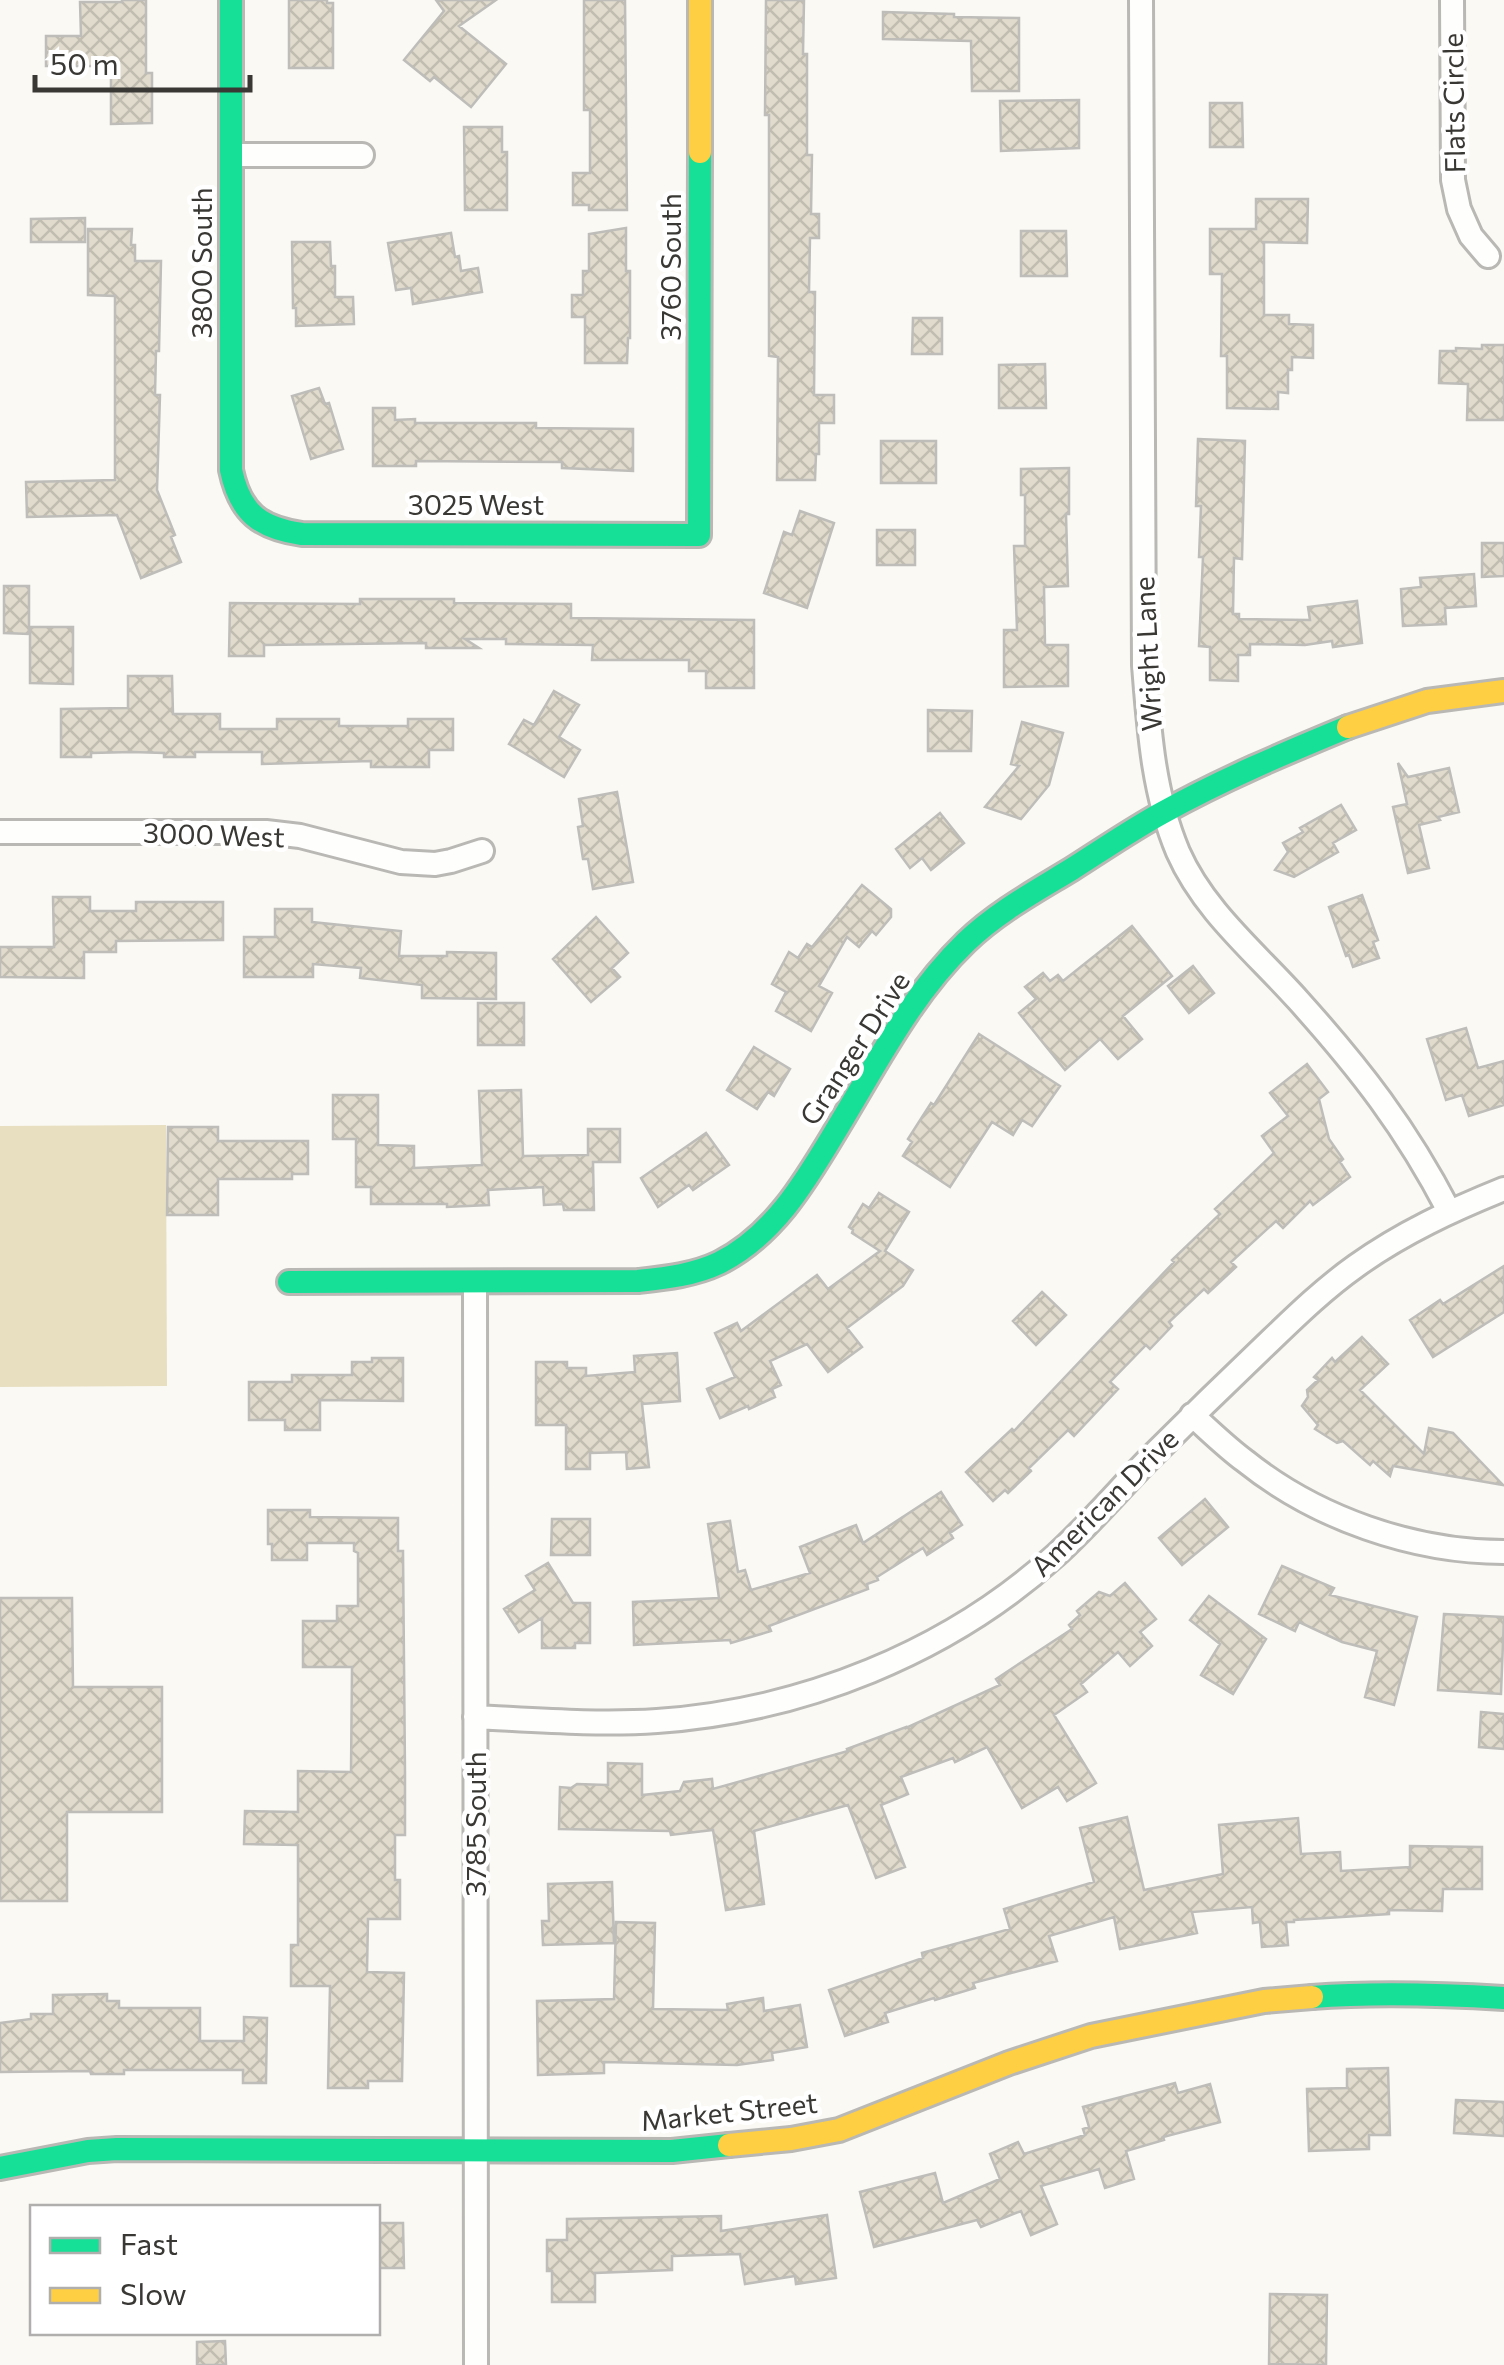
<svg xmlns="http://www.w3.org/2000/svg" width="1504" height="2365" font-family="Commissioner,sans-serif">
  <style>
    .pitch { fill: #e8dfc1 }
    .building { fill: url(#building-cross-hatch); stroke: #bebdba; stroke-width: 2.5 }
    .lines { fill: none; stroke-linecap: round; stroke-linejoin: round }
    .street-casing { stroke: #b9b8b5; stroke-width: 28 }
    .fast-casing { stroke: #b9b8b5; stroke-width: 28 }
    .slow-casing { stroke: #b9b8b5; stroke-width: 28 }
    .street { stroke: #fefefd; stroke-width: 22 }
    .fast { stroke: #16e098; stroke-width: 22 }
    .slow { stroke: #ffcf43; stroke-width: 22 }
    .labels { text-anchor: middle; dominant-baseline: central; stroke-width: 9; stroke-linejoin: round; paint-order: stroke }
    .street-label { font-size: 28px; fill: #393835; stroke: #fff }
  </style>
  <defs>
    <pattern id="building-cross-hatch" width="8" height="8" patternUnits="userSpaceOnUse" patternTransform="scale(2.5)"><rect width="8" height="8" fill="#e0dbcc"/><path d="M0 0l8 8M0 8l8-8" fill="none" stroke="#c1bdb0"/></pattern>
  </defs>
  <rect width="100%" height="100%" fill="#faf9f4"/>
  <path class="pitch" d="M166,1125L167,1386L0,1387V1126Z"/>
  <path class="building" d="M122,0H146V73H152V123L111,124V66H46V36H81L80,2H122Z
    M289,0H327V3H333V68H289Z
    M436,0H496L459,26L506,64L471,107L434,77L430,81L404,60L444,11Z
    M584,0H625L627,210H589V205H573V173H590V110H584Z
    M766,0H804L803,54H807V155H812L811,214H819V238H810L809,292H815L814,395H834V423H819V454H816L815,480H777L778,357L769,356V115H765Z
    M883,12L954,14V17L1019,18V91H972L971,41L883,39Z
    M1079,100V148L1001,151L1000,101Z
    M1210,103H1242L1243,147H1210Z
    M464,127H502V152H507V210H465Z
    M1256,199H1308L1307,243L1264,242V315H1289V324L1313,325V358L1292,357V370H1288V393L1278,392V409L1227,408V356H1221L1222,274H1210V229H1256Z
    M85,218V242H31V219Z
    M626,228V271H630V338H628L627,363H585V317H572V295H583V271H589V234Z
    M88,229H132L131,245H135V261H161L159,351H156L155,395H160L157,490L175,535L171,537L181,562L141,578L117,515L27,517L26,482L115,480V296L88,295Z
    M1021,231H1066L1067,276H1021Z
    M451,233L455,257L459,256L461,271L478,268L482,292L413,304L411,288L396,290L388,243Z
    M292,242H330L331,266H335V297H353L354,324L296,326V308H293Z
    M913,318H942V354H912Z
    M1482,345H1504V420H1467L1468,384L1439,383L1440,351H1456V348L1482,349Z
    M1045,364L1046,408H999V365Z
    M319,388L325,404L329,403L343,449L311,459L292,396Z
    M373,408H395V420L415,419V423H536V428L633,429V471L562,468V462L416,461V466H373Z
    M1198,439L1245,441L1242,559L1234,558L1233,614H1239V619L1310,620L1308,607L1357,601L1362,643L1333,647L1332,641L1305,645L1250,644V655H1238V681L1210,680V647L1199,646L1203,557H1199L1201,506H1196Z
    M881,441H936V483H881Z
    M1069,468V514H1066L1068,586L1044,587L1045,645H1068V686L1004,687V630H1017L1014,546H1025V495H1021V469Z
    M800,511L834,523L807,608L764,593L784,532L792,535Z
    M877,530H915V565H877Z
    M1482,543H1504V576L1482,577Z
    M1474,574L1476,606L1445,608L1446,624L1403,626L1401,589L1421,587L1420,578Z
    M4,586H29V634L4,633Z
    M360,599H454V603L571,604V618L754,620V688H706V671H689V660H592L593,645L506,644V639H465L479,648H426V643L264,645V656H229L230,603L360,604Z
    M30,627H73V684L30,683Z
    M128,676H172L173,714H220V729H277V719H339V726H408V719H453V750H429V767H371V761L262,764V752H195V757H164V753L132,752L91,753V757H61V709L128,708Z
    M554,691L579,705L559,737L580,750L564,777L509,744L524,720L534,725Z
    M928,710L972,711L971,751H928Z
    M1022,722L1063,733L1049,785L1021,819L985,807L1019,766L1011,764Z
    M1398,763L1408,777L1449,768L1459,812L1438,817L1440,820L1419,825L1429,868L1408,873L1393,807L1407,804Z
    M617,792L633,882L593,889L588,859H583L578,827L583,826L579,799Z
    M1341,805L1356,830L1333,843L1338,852L1294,877L1275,870L1288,852L1283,843L1303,832L1300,828Z
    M940,813L964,843L931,870L922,858L910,868L896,849Z
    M862,885L891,909V917L876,935L872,931L859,947L847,937L819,986L832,993L811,1031L776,1011L786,992L772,984L789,952L798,958L807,944L812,947Z
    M1362,895L1378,940L1373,942L1379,958L1353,967L1349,955L1346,956L1329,907Z
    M53,897H90V911H136V902H223V940L116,941V952H84V978L0,977V947H54Z
    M275,909H312V922L401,931L399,956H447V952L496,953V999L422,998V985L360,978L361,968L313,964V977H244V937H275Z
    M596,917L628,953L612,968L620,977L591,1002L553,959Z
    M1132,926L1172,976L1123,1016L1142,1039L1118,1059L1100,1039L1065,1070L1019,1013L1036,999L1025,987L1043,973L1050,981L1058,975L1063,981Z
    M1193,966L1214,993L1189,1013L1168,986Z
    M478,1003H524V1045H478Z
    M1466,1028L1478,1068L1504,1061V1105L1469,1116L1462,1095L1446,1100L1427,1039Z
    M979,1034L1060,1086L1032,1126L1022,1120L1013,1135L992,1122L950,1187L903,1156L912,1142L908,1139L931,1103L934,1105Z
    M754,1047L790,1069L774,1096L768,1092L757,1109L727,1090Z
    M1307,1064L1328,1092L1319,1099L1329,1139L1343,1159L1340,1162L1350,1177L1313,1205L1310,1201L1283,1228L1276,1221L1231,1262L1236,1267L1208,1293L1204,1289L1169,1322L1172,1326L1150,1349L1146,1345L1110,1382L1118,1389L1074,1436L1068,1430L1029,1468L1031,1471L1008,1493L1005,1490L993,1501L966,1472L1012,1429L1014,1431L1174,1262L1172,1260L1220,1214L1215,1209L1274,1153L1262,1136L1288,1116L1270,1093Z
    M521,1090L523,1156L588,1155V1129H620V1162H593L594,1210H564L563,1204L544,1205L543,1187L488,1190L489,1205L447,1207V1204H371V1187H356V1139H333V1095H378V1145L414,1146V1168L482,1165L479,1091Z
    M168,1127H218V1141H308V1174H292V1179H218V1215H167Z
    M706,1133L729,1165L693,1190L689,1185L658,1207L641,1178Z
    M879,1193L909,1212L885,1251L913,1270L903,1286L847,1328L862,1347L828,1372L807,1344L770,1361L781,1385L772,1389L775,1397L749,1409L748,1406L720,1418L707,1389L735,1377L715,1333L737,1323L741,1331L817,1275L828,1289L880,1251L852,1233L853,1230L849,1227L863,1204L869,1208Z
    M1504,1266V1312L1433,1357L1410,1320L1440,1300L1443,1304Z
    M1042,1292L1066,1315L1036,1345L1013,1321Z
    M1362,1337L1388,1364L1360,1390L1424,1454L1429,1428L1453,1433L1503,1485L1393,1466L1390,1476L1373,1461L1370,1465L1343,1441L1337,1443L1315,1429L1318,1425L1302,1406L1308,1397L1307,1390L1318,1380L1314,1377L1332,1358L1335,1362Z
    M677,1353L680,1401L642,1404L649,1467L627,1469L626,1452L590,1453V1469H566V1425H536V1362H567V1368H586V1376L635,1372L634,1356Z
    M372,1358H403V1401L320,1400V1430H285V1420H249V1382H292V1375H352V1362H372Z
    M941,1492L962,1525L950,1533L953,1538L927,1555L923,1548L877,1577L878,1580L867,1584L868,1589L769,1626L771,1631L731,1643L730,1640L634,1645L633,1602L719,1598L708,1524L730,1521L738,1572L745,1570L751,1590L810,1573L800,1547L856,1525L863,1543Z
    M1205,1499L1228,1527L1182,1565L1159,1538Z
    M268,1510H310V1517L398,1518V1551H403L405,1772V1835H395V1880H400V1919H368L367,1972L404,1973L402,2081H368V2088H328L330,1986H291V1945H298V1845L244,1844L245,1811L298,1812V1771L351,1772L352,1667H303V1621H337V1606H358V1553L354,1551V1543H307V1560H272V1544H268Z
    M552,1519H590V1555H551Z
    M548,1563L573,1603H590V1643H575V1648H542V1618L519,1632L504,1609L535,1590L526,1576Z
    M1282,1566L1334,1588L1330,1595L1417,1617L1394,1705L1365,1697L1377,1651L1342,1642L1299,1622L1295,1631L1259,1614Z
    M1125,1583L1156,1619L1140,1632L1152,1646L1130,1666L1118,1652L1081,1684L1087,1692L1054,1715L1096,1783L1067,1801L1058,1787L1022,1808L987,1747L955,1762L953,1758L901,1777L908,1794L881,1805L905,1867L876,1878L848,1805L754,1831L764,1904L726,1910L713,1830L671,1835L670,1831L559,1829L560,1787L571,1788L577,1784L608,1785V1763L642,1764V1795L680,1791L684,1782L712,1779L713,1789L848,1751L847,1749L906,1727V1728L1000,1685L996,1679L1072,1629L1069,1625L1080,1615L1077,1611L1099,1592L1110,1596Z
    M1209,1596L1266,1639L1233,1694L1201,1675L1220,1644L1190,1620Z
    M0,1598H72L73,1687H162V1812H67V1901H0Z
    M1444,1614L1504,1617L1501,1694L1438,1690Z
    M1481,1712L1504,1714V1749L1479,1747Z
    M1127,1817L1144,1890L1223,1874L1219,1825L1298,1818L1301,1854L1340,1852L1341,1871L1410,1867V1846L1482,1847V1889H1443L1442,1911L1389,1910V1914L1294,1920V1922H1286L1288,1945L1262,1947L1260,1922L1253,1923L1252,1907L1192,1912L1197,1933L1120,1949L1114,1917L1049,1936L1057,1961L973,1983L975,1988L935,2000L934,1998L885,2013L888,2022L845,2036L829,1990L923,1958L922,1953L1010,1929L1004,1909L1094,1882L1080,1828Z
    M612,1882L614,1943L543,1945L542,1921H549L548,1884Z
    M616,1922L655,1923L653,2009L728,2010L727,2004L763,1998L764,2011L800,2005L807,2047L772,2053L773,2060L737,2065L604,2062V2073L538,2075L537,2001L614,1999Z
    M107,1994V2001H119V2008H200V2041H244V2017L267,2018L266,2083H243V2070H124V2074H91L90,2071L0,2072V2023L31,2019V2014H53V1995Z
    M1388,2068L1390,2135H1369V2149L1309,2151L1307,2089L1347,2088V2069Z
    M1175,2083L1178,2093L1210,2084L1220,2122L1163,2137L1164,2140L1126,2151L1134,2179L1105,2188L1099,2169L1041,2186L1057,2224L1031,2235L1021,2211L981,2227L977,2220L874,2247L860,2192L935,2173L943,2203L1000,2179L990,2154L1018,2142L1024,2154L1085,2135L1083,2129L1089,2127L1083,2107Z
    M1456,2100L1504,2102V2136L1454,2133Z
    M827,2215L836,2278L796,2284L795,2276L745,2284L740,2254L672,2256V2270L595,2273V2302H552V2271H547V2240H567V2219L721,2216V2231Z
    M378,2223H403L404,2268H378Z
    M1270,2294L1327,2295L1326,2365L1269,2364Z
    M225,2341L226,2365H197V2342Z"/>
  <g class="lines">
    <g class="street-casing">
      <path id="street" d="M1141,0L1144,665C1149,728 1153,793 1178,852C1204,911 1256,953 1298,1000C1360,1069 1406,1128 1449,1211
        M1452,0L1453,180L1459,209L1471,236L1488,256
        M231,155H362
        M0,832H266L300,836L401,862L435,864L451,861L482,851
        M475,1282L476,2365
        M1192,1415C1209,1430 1226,1447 1245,1461C1316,1518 1413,1552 1504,1552
        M475,1717C536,1720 597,1725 657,1721C802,1711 948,1653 1056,1555C1088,1526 1116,1493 1146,1462C1187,1421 1229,1380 1271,1340C1298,1314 1325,1288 1356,1266C1402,1233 1452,1210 1504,1189"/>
    </g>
    <g class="fast-casing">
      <path id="fast" d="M231,0V470C240,513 260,528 302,534L699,535L700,152
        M289,1282L638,1281C665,1278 694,1275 719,1263C777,1234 809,1175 841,1122C879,1059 913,993 966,942C997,912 1036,891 1072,869C1102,850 1131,830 1162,813C1221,780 1285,753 1348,727
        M1312,1997C1376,1992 1439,1994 1504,1998
        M0,2168L88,2151L117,2149L672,2151L729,2145"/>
    </g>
    <g class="slow-casing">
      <path id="slow" d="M700,152V0
        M1348,727L1427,701L1504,691
        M729,2145L791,2139L839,2130L1009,2063L1091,2036L1264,2001L1312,1997"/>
    </g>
    <use href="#street" class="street"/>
    <use href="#fast" class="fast"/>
    <use href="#slow" class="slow"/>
  </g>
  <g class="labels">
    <g class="street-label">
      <text transform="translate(1453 103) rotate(-91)">Flats Circle</text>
      <text transform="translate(201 263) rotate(-90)">3800 South</text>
      <text transform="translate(670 267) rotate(-90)">3760 South</text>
      <text x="476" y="504">3025 West</text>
      <text transform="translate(1147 654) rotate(-93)">Wright Lane</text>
      <text transform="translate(214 834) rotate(2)">3000 West</text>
      <text transform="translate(854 1048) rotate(-57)">Granger Drive</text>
      <text transform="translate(1104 1502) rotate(-45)">American Drive</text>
      <text transform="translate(475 1824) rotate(-90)">3785 South</text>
      <text transform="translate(729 2111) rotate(-6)">Market Street</text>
    </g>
  </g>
  <rect x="30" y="2205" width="350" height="130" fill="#ffffff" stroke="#b0afae" stroke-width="2.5"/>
  <rect x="50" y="2238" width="50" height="15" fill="#16e098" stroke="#b0afae" stroke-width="2.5"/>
  <text x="120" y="2255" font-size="30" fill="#393835">Fast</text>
  <rect x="50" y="2288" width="50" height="15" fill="#ffcf43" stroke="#b0afae" stroke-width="2.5"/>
  <text x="120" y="2305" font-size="30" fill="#393835">Slow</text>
  <path d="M35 75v15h215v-15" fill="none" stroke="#393835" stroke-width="5"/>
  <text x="50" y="75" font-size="30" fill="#393835" stroke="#ffffff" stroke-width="8" paint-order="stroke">50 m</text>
</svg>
